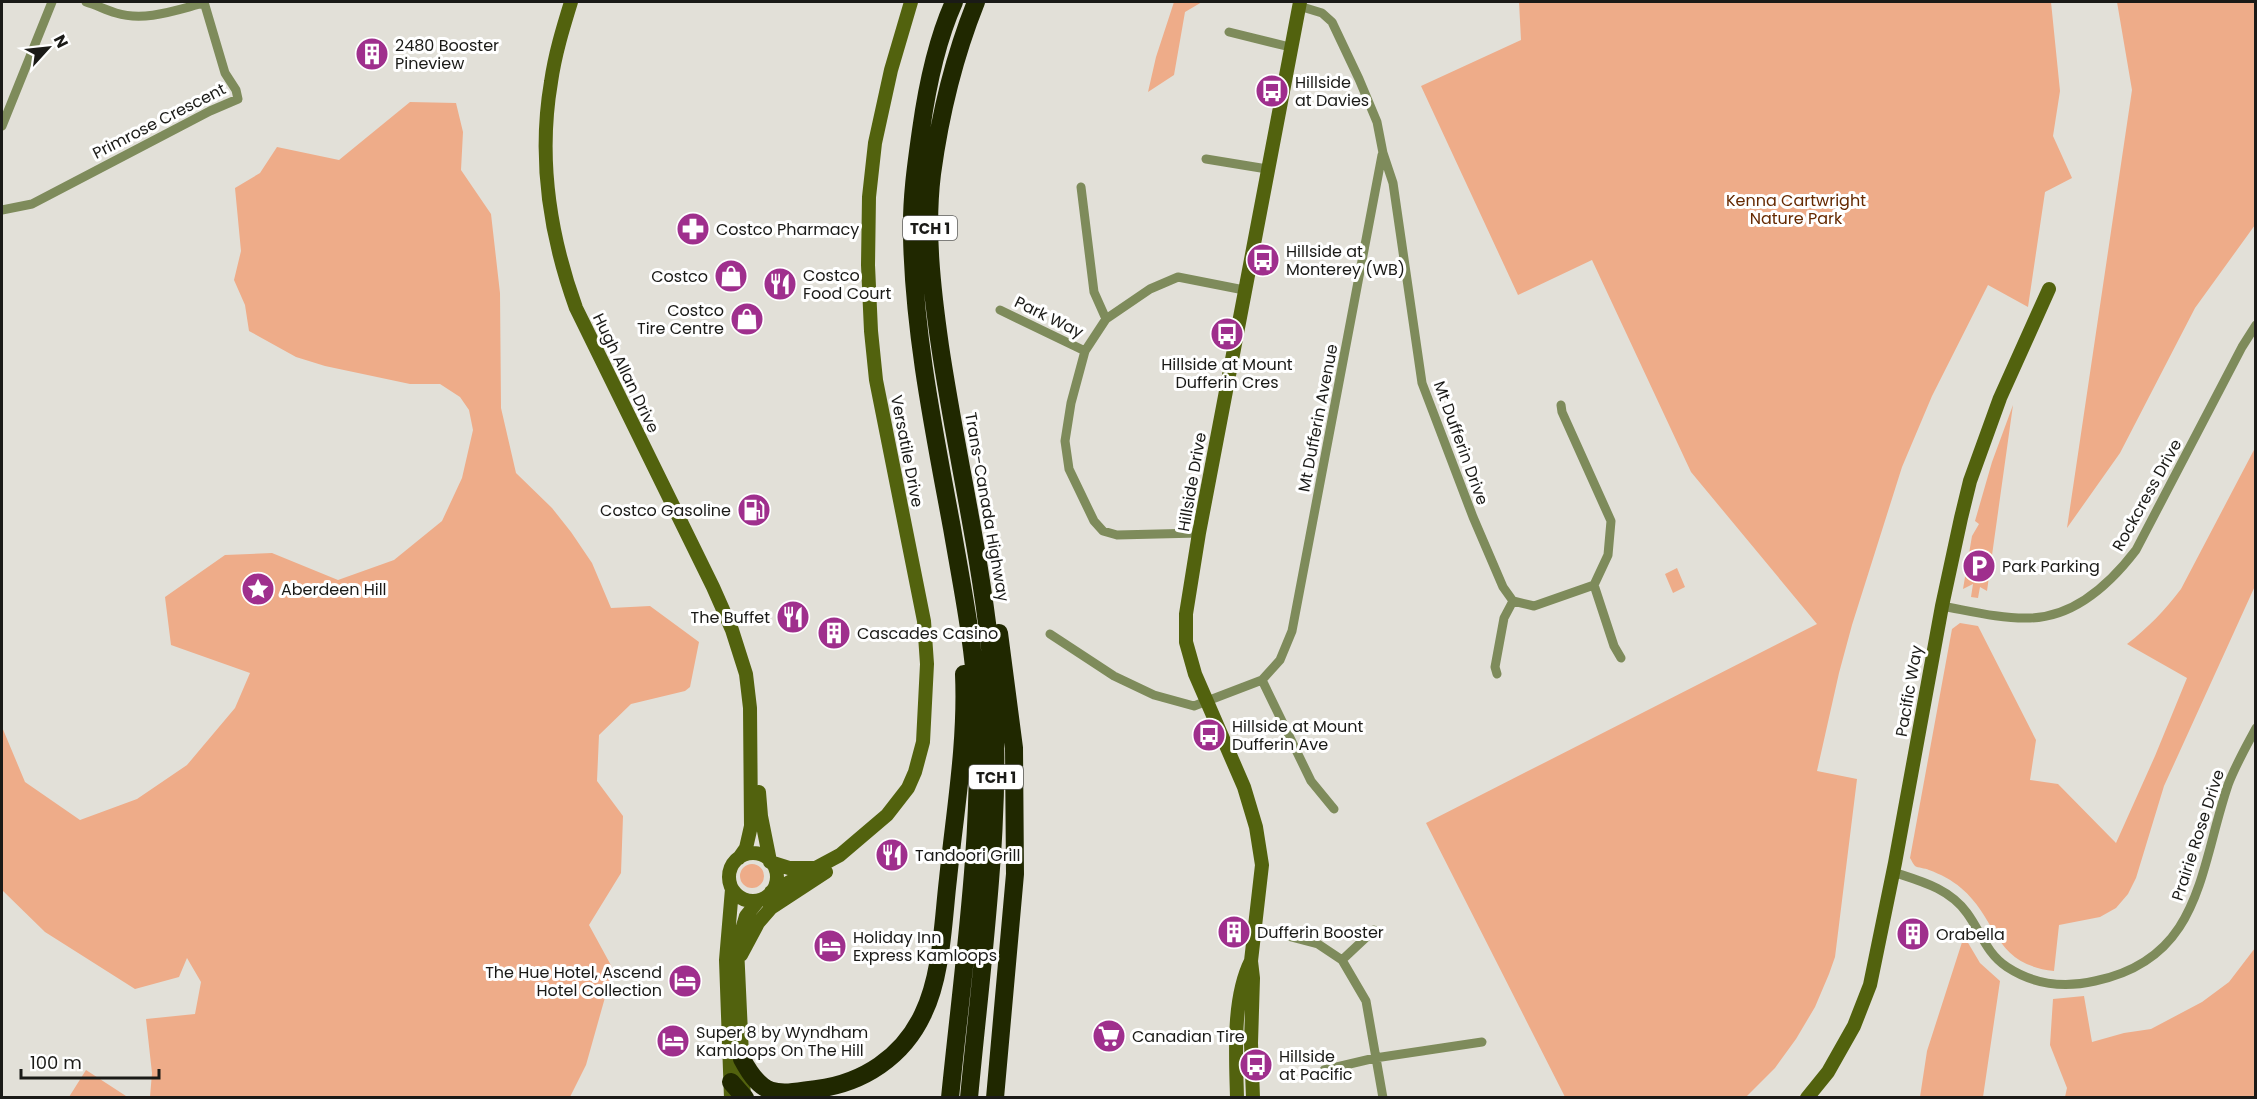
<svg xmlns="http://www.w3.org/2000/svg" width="2257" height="1099" font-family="Poppins,sans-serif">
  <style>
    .green { fill: #eeac89 }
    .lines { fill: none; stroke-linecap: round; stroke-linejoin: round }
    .street { stroke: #7e8b5b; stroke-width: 9 }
    .secondary { stroke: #52620e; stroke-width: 14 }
    .highway { stroke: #202800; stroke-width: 18 }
    .labels { text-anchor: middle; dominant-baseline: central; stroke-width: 6; stroke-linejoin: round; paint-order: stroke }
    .shield { fill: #fff; stroke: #5f5f5d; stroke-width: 1.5 }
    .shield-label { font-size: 15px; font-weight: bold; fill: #1a1a17 }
    .poi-label { font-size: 16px; fill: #1a1a17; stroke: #fff; text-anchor: start }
    .street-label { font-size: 16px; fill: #1a1a17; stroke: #fff }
    .park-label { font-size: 16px; fill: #652900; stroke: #fff }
  </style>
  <rect width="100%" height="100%" fill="#e2e0d8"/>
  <path class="green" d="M1174,2H1202L1185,12L1174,75L1148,92L1156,57Z
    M1519,2H2051L2060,91L2053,136L2072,178L2045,192L2028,307L1988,285L1932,396L1902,467L1852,625L1839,673L1817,771L1857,779L1835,957L1829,974L1815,1007L1796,1039L1775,1068L1746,1097H1565L1426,823L1817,624L1691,472L1592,260L1518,295L1421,86L1521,40Z
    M2117,2H2255V225L2195,308L2120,453L2067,528L2132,90Z
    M410,102L456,103L463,132L461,170L491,214L500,293L501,408L516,473L552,508L571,532L592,563L611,608L650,606L699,642L690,687L685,691L631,704L599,735L597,781L623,816L621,873L589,925L613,969L586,1065L570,1097H150L152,1073L146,1019L195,1014L201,982L187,958L179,977L135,989L45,932L2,890V727L25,782L80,820L137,799L187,765L235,708L250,673L171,645L165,597L225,555L272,553L338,580L394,560L442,521L462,478L473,430L469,410L460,397L440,384H410L325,366L296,357L249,331L245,305L234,280L241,251L235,188L260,173L277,147L339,160Z
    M2013,405L1987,591L1980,587L1978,598L1971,597L1973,584L1963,589L1972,536L1979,524L1975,521L1992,462Z
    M2255,448V586L2164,786L2136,878L2128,894L2116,908L2100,917L2059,925L2054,971C1992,964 1999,920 1961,888C1952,880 1940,874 1929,870C1925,868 1918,868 1915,866C1913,864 1912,861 1910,858L1952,629L1960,623L1978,626L2036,740L2030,780L2058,784L2116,843L2155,756L2187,678L2127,644C2148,628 2165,610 2181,589Z
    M1677,568L1685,587L1673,593L1665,574Z
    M740 876a12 12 0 1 1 24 0a12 12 0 1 1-24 0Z
    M1964,936L1980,963L2000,981L1983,1097H1920L1927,1051Z
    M2255,948V1097H2065L2067,1088L2050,1045L2053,999L2084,996L2092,1042L2124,1033L2151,1029L2202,1002L2229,982Z
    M86,1070L126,1096V1097H69Z"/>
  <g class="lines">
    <path class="street" d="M86,2C96,5 106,10 116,13C145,22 176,10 204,3
      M1299,6L1322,13L1332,22L1359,79L1377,122L1383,153L1393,183L1422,383L1473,517L1503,587L1513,601L1534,606L1594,585L1608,555L1611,521L1562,412L1561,405
      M1229,32L1290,47
      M2,126L52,2
      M1206,159L1267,169
      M1081,187L1094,292L1106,319
      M2,210L32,204L210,111L238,99L236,90L225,73L204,2
      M1000,310L1085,351
      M1199,533L1117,535L1103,531L1094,521L1069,469L1065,441L1071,403L1085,351L1106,319L1150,289L1178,277L1244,290
      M1594,585L1614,646L1621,658
      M1942,606C1970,611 2001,619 2030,618C2075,617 2110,584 2136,550L2242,347L2256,325
      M1050,634L1114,676L1154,695L1194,706L1262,680L1280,660L1292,631L1382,155
      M1497,674L1495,667L1504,618L1513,601
      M1262,680L1311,781L1334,809
      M1893,872C1920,881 1949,888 1967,913C1981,932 1986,953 2007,967C2033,984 2064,988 2095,981C2201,959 2199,871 2228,785C2235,766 2246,747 2256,728
      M1254,927L1318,944L1342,960L1366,1001L1383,1098
      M1342,960L1374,930
      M1324,1070L1375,1058L1482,1042"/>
    <path class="secondary" d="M571,2C563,28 555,54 551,82C538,158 550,236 576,308L713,587L732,630L746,674L750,708L751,826L746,848L739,858
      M759,792L761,816L770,861
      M729 877a24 24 0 1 1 48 0a24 24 0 1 1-48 0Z
      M770,862L789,868H815
      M771,892L840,855L887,815L908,788L915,772L923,742L927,664L924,621L876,380L871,331L868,265L869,197L875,143L891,70L911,2
      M741,955L758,923L771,908L826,872
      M731,1098L726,960L732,889
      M744,1098L737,947L746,916L758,901
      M1237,1098C1236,1055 1232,999 1251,961
      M1253,1098L1251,1043L1253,978L1251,961L1262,865L1256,827L1244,787L1195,674L1186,642V614L1199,533L1300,2
      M1807,1098L1828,1072L1854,1026L1870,985L1895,863L1942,606L1961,518L1970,481L2000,398L2049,289"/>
    <path class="highway" d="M742,1059C763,1098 775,1095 817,1089C863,1083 903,1057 923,1014C942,975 943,921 948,879C955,811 967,743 964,674
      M731,1082L745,1098
      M950,1098C963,967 983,836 977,704C974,645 962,586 952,528C934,431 914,334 912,236C911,200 916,165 921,130C927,87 936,42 954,2
      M969,1098C983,947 1006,799 990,648C979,547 955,447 940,346C932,290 925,231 932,174C940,115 954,57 976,2
      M995,1098L1015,874L1014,748L999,633"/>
  </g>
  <defs>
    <g id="building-disc" transform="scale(1.725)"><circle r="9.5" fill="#9f2f8d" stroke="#fff"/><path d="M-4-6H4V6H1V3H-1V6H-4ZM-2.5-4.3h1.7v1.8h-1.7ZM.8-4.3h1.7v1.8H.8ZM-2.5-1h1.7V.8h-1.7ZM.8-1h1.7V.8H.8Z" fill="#fff"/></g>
    <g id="bus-disc" transform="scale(1.725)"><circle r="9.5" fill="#9f2f8d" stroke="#fff"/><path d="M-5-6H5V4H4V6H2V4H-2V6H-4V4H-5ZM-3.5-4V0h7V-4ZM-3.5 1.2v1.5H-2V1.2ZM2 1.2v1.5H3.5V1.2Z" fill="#fff"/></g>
    <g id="pharmacy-disc" transform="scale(1.725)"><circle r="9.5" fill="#9f2f8d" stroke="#fff"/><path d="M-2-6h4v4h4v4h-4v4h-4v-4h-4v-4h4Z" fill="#fff"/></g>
    <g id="shop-disc" transform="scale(1.725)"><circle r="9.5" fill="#9f2f8d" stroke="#fff"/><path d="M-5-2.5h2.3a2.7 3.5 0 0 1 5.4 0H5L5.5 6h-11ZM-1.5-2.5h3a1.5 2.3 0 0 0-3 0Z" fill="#fff"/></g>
    <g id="restaurant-disc" transform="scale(1.725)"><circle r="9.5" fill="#9f2f8d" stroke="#fff"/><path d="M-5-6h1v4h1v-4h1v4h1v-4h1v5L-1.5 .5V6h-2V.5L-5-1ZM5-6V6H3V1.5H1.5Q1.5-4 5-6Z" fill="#fff"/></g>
    <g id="fuel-disc" transform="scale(1.725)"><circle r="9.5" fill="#9f2f8d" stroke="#fff"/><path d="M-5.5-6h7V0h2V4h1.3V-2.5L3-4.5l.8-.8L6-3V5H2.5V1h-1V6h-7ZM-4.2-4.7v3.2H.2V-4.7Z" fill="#fff"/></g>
    <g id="parking-disc" transform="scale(1.725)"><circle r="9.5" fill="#9f2f8d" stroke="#fff"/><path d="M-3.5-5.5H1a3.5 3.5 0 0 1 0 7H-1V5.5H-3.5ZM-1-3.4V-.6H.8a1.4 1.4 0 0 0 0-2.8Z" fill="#fff"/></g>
    <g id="sight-disc" transform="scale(1.725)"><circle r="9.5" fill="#9f2f8d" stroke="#fff"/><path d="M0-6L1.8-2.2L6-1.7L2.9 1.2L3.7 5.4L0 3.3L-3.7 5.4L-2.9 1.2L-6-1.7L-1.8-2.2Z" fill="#fff"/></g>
    <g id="hotel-disc" transform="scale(1.725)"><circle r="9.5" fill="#9f2f8d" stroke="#fff"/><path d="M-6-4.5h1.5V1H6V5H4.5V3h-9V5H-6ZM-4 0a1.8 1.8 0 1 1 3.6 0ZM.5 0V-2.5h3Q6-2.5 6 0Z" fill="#fff"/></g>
    <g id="supermarket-disc" transform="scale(1.725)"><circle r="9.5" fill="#9f2f8d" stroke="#fff"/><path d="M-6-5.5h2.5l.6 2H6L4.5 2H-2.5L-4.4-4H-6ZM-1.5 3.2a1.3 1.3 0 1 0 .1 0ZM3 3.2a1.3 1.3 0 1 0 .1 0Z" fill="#fff"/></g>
  </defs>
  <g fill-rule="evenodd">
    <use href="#building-disc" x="372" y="54"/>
    <use href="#bus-disc" x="1272" y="91"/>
    <use href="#pharmacy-disc" x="693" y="229"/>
    <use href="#bus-disc" x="1263" y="260"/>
    <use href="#shop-disc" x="731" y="276"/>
    <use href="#restaurant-disc" x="780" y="284"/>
    <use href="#shop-disc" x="747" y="319"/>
    <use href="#bus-disc" x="1227" y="334"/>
    <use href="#fuel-disc" x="754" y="510"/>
    <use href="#parking-disc" x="1979" y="566"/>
    <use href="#sight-disc" x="258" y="589"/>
    <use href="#restaurant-disc" x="793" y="617"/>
    <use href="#building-disc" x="834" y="633"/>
    <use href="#bus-disc" x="1209" y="735"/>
    <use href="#restaurant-disc" x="892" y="855"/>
    <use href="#building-disc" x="1234" y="932"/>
    <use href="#building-disc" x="1913" y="934"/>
    <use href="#hotel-disc" x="830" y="946"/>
    <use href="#hotel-disc" x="685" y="981"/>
    <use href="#supermarket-disc" x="1109" y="1036"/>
    <use href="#hotel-disc" x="673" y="1041"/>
    <use href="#bus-disc" x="1256" y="1065"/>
  </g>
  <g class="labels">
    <g class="shield">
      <rect x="903" y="216" width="54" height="24" rx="4.5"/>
      <rect x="969" y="765" width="54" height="24" rx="4.5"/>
    </g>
    <g class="shield-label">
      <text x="930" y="228">TCH 1</text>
      <text x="996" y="777">TCH 1</text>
    </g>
    <g class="poi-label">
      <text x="395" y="45">2480 Booster<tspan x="395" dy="18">Pineview</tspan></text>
      <text x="1295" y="82">Hillside<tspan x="1295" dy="18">at Davies</tspan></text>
      <text x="716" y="229">Costco Pharmacy</text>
      <text x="1286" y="251">Hillside at<tspan x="1286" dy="18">Monterey (WB)</tspan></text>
      <text x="803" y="275">Costco<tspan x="803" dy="18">Food Court</tspan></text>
      <text x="708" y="276" text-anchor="end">Costco</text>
      <text x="724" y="310" text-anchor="end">Costco<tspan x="724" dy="18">Tire Centre</tspan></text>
      <text x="1227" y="364" text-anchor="middle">Hillside at Mount<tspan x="1227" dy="18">Dufferin Cres</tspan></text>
      <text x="731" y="510" text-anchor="end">Costco Gasoline</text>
      <text x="2002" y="566">Park Parking</text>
      <text x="281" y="589">Aberdeen Hill</text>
      <text x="770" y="617" text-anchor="end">The Buffet</text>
      <text x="857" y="633">Cascades Casino</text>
      <text x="1232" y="726">Hillside at Mount<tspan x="1232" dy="18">Dufferin Ave</tspan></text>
      <text x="915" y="855">Tandoori Grill</text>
      <text x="1257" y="932">Dufferin Booster</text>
      <text x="1936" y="934">Orabella</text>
      <text x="853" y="937">Holiday Inn<tspan x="853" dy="18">Express Kamloops</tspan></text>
      <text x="662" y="972" text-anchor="end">The Hue Hotel, Ascend<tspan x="662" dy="18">Hotel Collection</tspan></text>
      <text x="696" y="1032">Super 8 by Wyndham<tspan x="696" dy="18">Kamloops On The Hill</tspan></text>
      <text x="1132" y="1036">Canadian Tire</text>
      <text x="1279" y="1056">Hillside<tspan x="1279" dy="18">at Pacific</tspan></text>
    </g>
    <g class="street-label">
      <text transform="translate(159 121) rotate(-27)">Primrose Crescent</text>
      <text transform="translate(1049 317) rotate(26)">Park Way</text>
      <text transform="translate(626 373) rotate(64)">Hugh Allan Drive</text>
      <text transform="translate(1318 418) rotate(-79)">Mt Dufferin Avenue</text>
      <text transform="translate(1461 443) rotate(70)">Mt Dufferin Drive</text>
      <text transform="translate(907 451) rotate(79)">Versatile Drive</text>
      <text transform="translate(1192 482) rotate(-80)">Hillside Drive</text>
      <text transform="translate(2147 495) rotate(-61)">Rockcress Drive</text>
      <text transform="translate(987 507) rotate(80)">Trans-Canada Highway</text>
      <text transform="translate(1909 691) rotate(-80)">Pacific Way</text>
      <text transform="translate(2198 835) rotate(-72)">Prairie Rose Drive</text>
    </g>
    <g class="park-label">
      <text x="1796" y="200">Kenna Cartwright<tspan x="1796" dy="18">Nature Park</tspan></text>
    </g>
  </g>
  <rect width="2257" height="1099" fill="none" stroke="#1a1a17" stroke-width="6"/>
  <g transform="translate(48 48) rotate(63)" stroke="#ffffff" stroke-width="4.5" paint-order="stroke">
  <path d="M0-4.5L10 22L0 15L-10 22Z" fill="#1a1a17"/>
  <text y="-9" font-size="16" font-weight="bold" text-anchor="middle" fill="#1a1a17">N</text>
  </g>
  <path d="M21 1069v9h138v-9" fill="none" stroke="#1a1a17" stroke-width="3"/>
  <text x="30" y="1069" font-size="18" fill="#1a1a17" stroke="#ffffff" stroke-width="4.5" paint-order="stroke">100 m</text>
</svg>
